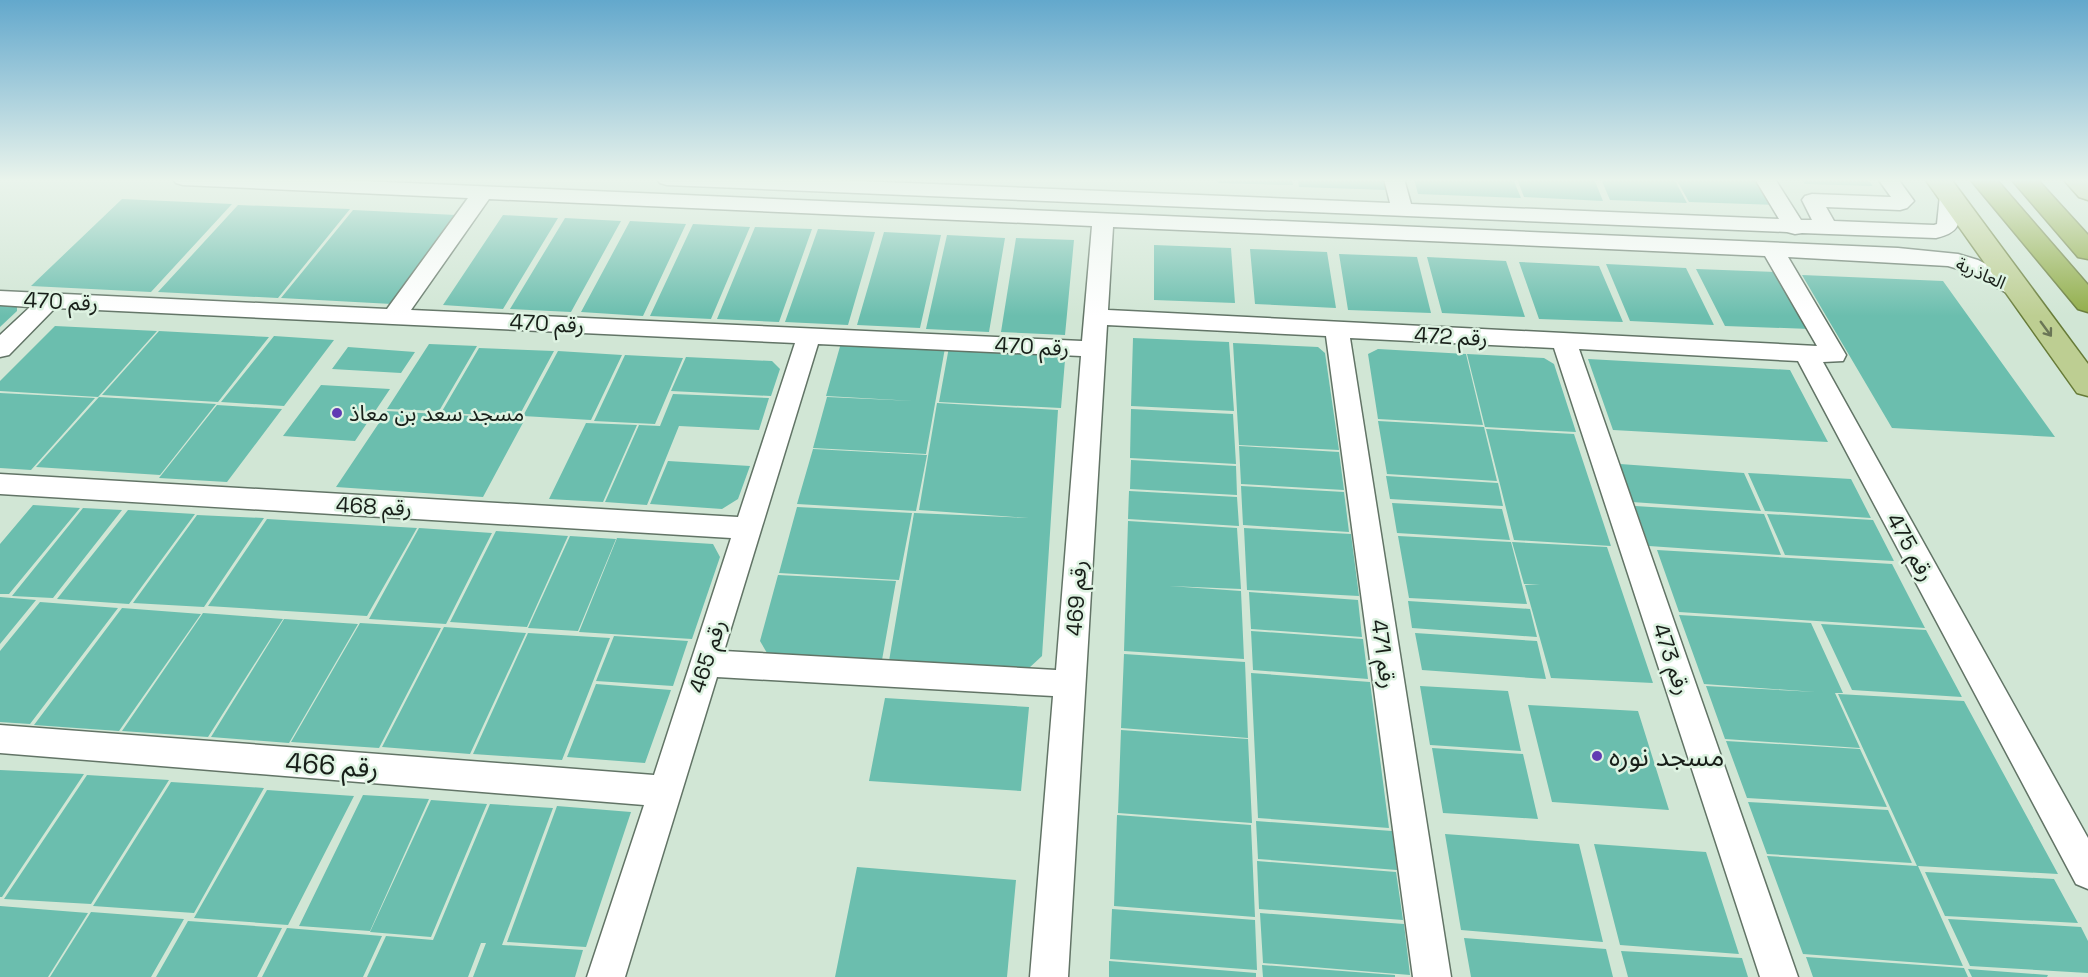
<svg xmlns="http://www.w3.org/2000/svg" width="2088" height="977" font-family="'Space Grotesk','Noto Sans Arabic',sans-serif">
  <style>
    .building { fill: #6bbeae }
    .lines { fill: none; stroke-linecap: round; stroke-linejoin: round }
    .minor-casing { stroke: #627466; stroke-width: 3 }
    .major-casing { stroke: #677b38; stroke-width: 3 }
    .highway-casing { stroke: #677b38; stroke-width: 3 }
    .minor { fill: #fff; fill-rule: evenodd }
    .major { fill: #bdce92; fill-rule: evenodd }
    .highway { fill: #91ad49; fill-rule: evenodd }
    .oneway { stroke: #6a7656 }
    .poi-dot { fill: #613bb3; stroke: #def3e2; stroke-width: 2 }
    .labels { text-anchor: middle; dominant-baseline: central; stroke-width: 5; stroke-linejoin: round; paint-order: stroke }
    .far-street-label { font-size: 18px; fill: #181f19; stroke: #def3e2 }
    .street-label { font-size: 22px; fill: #181f19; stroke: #def3e2 }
    .poi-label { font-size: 22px; fill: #181f19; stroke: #def3e2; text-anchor: start }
    .near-poi-label { font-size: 27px; fill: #181f19; stroke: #def3e2; text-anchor: start }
    .near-street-label { font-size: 27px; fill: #181f19; stroke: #def3e2 }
  </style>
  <rect width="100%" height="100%" fill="#d1e6d5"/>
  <path class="building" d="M1217,179H1292L1293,185L1218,183Z
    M1298,179H1384L1387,190L1299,187Z
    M1414,179H1513L1521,198L1418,194Z
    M1517,179H1594L1603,201L1524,197Z
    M1601,179H1674L1687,203L1610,200Z
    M1676,179H1761L1778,205L1689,202Z
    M1801,179H1867L1873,186L1805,184Z
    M122,199L232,204L151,292L31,286Z
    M238,205L350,209L278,298L158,292Z
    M353,210L456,215L392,304L281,298Z
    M503,215L558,218L503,309L443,305Z
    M565,218L621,221L571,312L510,309Z
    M630,221L686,224L643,316L581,312Z
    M693,224L750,227L711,319L650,316Z
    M755,227L812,229L779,322L717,319Z
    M818,229L875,232L848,325L785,322Z
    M884,232L941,235L920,328L857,325Z
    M947,235L1005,238L989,332L926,329Z
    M1016,238L1074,240L1065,335L1001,332Z
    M1154,245L1231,248L1235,303L1154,300Z
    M1250,249L1327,252L1336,308L1255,304Z
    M1339,254L1417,257L1431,313L1348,310Z
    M1427,257L1506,261L1525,317L1442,313Z
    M1519,262L1599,266L1623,322L1539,319Z
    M1606,264L1686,268L1714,325L1630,321Z
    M1696,269L1776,272L1810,329L1725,326Z
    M1802,275L1943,281L2055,437L1892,428Z
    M0,305L17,306V311L0,327Z
    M55,326L157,331L98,397L0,391V381Z
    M159,331L269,337L218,402L102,395Z
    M274,336L334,340L284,406L221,402Z
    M1133,338L1229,342L1234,411L1131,406Z
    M841,343L945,348L926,454L813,448L827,397L914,401L826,396Z
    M1233,343L1318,347L1325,353L1339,450L1239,445Z
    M429,344L477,346L439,411L387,409Z
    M348,347L415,352L401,373L332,369Z
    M949,347L1058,353L1065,360L1061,408L939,402Z
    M479,348L554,351L519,416L441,413Z
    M1378,349L1466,354L1483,425L1378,419L1368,354Z
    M558,351L622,355L591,420L523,416Z
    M1467,354L1544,358L1554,364L1576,432L1485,427Z
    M625,355L683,358L655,424L594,421Z
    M686,357L772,361L780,369L771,396L671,391Z
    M1588,359L1790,370L1828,442L1613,430Z
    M321,385L390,389L355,441L283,436Z
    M0,393L95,398L31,470L0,468Z
    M673,394L769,398L759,430L679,426L647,505L605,502L639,425L660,426Z
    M99,397L216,404L160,475L36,467Z
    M937,403L1058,410L1042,656L1029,668L889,661L914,513L1029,518L919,510Z
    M217,405L282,409L227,482L159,478Z
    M1131,409L1233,414L1236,464L1130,458Z
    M387,411L525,419L483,497L336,487Z
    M1378,421L1484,427L1497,481L1387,474Z
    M586,423L637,425L603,502L549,499Z
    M1486,429L1574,434L1611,546L1514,540Z
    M1239,446L1339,452L1344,490L1241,484Z
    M813,449L927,455L916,511L797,504Z
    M1131,460L1236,466L1237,495L1130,489Z
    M668,461L750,466L738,499L722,509L650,504Z
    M1620,464L1744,473L1761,511L1632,502Z
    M1748,473L1851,479L1871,518L1765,511Z
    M1386,476L1498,483L1503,506L1390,499Z
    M1241,486L1344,492L1349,532L1243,525Z
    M1129,491L1237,497L1239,526L1128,519Z
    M1392,503L1502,509L1510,540L1397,533Z
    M33,505L80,508L9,594H0V544Z
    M1635,506L1764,514L1781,555L1649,546Z
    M797,507L912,513L899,580L779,573Z
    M83,508L122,510L53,598L12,596Z
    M128,510L195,514L129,604L57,599Z
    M1767,514L1873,520L1894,561L1785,555Z
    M197,515L264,518L204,607L133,603Z
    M267,519L417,528L367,616L208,606Z
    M1128,521L1237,528L1241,589L1169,586L1241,591L1244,659L1124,651Z
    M419,528L492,533L446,624L369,619Z
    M1244,528L1351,534L1359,596L1247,590Z
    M496,531L568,536L527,627L450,622Z
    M570,536L616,539L578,631L528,628Z
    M1398,536L1511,542L1527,604L1409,598Z
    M617,538L713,544L720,557L692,639L579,632Z
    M1512,542L1607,547L1653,683L1551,678L1525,585H1540L1524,584Z
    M1657,550L1892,564L1925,628L1679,612Z
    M778,575L896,581L882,660L767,653L760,641Z
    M1249,592L1358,600L1362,637L1251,629Z
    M0,597L36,600L0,644Z
    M1408,601L1530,609L1537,637L1412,628Z
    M40,602L118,608L30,724L0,722V651Z
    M122,608L201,614L119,731L34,725Z
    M203,613L283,619L208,737L122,731Z
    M1679,615L1811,623L1843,693H1835L1860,748L1725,739L1706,686L1816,692L1704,684Z
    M284,619L358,624L289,743L211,737Z
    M360,623L441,628L379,748L291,742Z
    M1821,624L1926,630L1962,697L1852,690Z
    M444,627L526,633L470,754L382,747Z
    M1251,631L1363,639L1368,679L1253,670Z
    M528,633L610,638L562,760L473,754Z
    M1415,633L1537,641L1546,679L1422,670Z
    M614,636L688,641L673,686L596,681Z
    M1124,654L1245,662L1248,738L1121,728Z
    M1251,673L1370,682L1389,828L1258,818Z
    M596,684L671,690L645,763L567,757Z
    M1420,686L1508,691L1521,751L1430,745Z
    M1838,694L1964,701L2058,874L1918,866L1963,966L1803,954L1767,856L1917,866Z
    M885,698L1029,707L1021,791L869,781Z
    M1528,705L1638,711L1669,810L1552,802Z
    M1121,730L1248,739L1252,823L1118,813Z
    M1726,741L1860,749L1887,807L1747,798Z
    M1432,748L1523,754L1538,819L1443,813Z
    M0,770L84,774L2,897H0Z
    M87,775L169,780L91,904L4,899Z
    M171,782L264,788L194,913L93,906Z
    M267,790L354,796L288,925L194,918Z
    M363,795L429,799L370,931L299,926Z
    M431,800L487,804L431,937L370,932Z
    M1748,802L1888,810L1912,863L1767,854Z
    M490,804L553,808L502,945L583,950L575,977H473L486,943H481L468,977H367L386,936L433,940Z
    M557,806L631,812L586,947L507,942Z
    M1117,815L1251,825L1255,917L1114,906Z
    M1256,821L1392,831L1397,870L1258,859Z
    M1445,834L1579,844L1603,942L1461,930Z
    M1594,844L1706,852L1739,954L1620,945Z
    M1257,861L1396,872L1403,920L1259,909Z
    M857,867L1016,880L1007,977H835Z
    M1925,872L2054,879L2078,923L1945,916Z
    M0,906L88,913L48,977H0Z
    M1112,909L1255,920L1257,970L1110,959Z
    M91,912L184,919L151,977H50Z
    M1260,913L1404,924L1410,975L1263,963Z
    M1948,919L2081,927L2088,941V973L1970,966Z
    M188,921L282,928L257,977H156Z
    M287,928L382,936L363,977H262Z
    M1464,938L1606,949L1613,977H1471Z
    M1621,951L1742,958L1748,977H1628Z
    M1806,957L1964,968L1968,977H1813Z
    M1109,961L1256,973V977H1109Z
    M1262,965L1395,975V977H1263Z
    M1968,969L2048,975L2047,977H1972Z"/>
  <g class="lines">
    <g class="minor-casing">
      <path id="minor" d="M173,179H318L1898,248L1958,254L1978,260L2025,284L2028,289L2025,294L2017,296L2009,294L1962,270L1948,266L1788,257L1846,355L1843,361L1823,362L2088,838V889L2076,884L1798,361L1579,349L1798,977H1760L1554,348L1350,338L1451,977H1413L1326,336L1107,325L1068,977H1030L1053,696L717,677L625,977H587L644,805L0,753V725L654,775L731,538L0,494V474L738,517L795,343L55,308L9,355L0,357V335L30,307L0,305V291L387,309L468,198L183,185L176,183ZM489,199L1092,226L1082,341L411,310ZM1113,227L1765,256L1817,346L1108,310ZM818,344L1081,356L1056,670L724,651Z
        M657,179H810L1390,203L1384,179H1404L1411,204L1779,219L1755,179H1775L1801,220H1812L1802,200L1805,196L1812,194L1891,197L1878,179H1898L1914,201L1907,208L1900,210L1826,207L1834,221L1934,225L1937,224L1940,195L1943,191L1950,189L1957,191L1960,195C1958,221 1965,231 1936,238L1802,233L1795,234L1787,232L667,185L660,183Z"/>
    </g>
    <g class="major-casing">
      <path id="major" d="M1925,179H1951L2088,364V396L2077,393Z
        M2063,179H2088V200L2079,197Z"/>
    </g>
    <g class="highway-casing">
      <path id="highway" d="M1970,179H1996L2088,285V312L2078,309Z
        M2011,179H2037L2088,235V259L2078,257Z"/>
    </g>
    <use href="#minor" class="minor"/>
    <use href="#major" class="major"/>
    <use href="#highway" class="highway"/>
  </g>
  <defs><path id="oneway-shaft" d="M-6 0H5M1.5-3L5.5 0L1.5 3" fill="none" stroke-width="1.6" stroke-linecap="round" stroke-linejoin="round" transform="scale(1.5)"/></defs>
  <use class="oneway" href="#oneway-shaft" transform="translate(2046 329) rotate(54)"/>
  <linearGradient id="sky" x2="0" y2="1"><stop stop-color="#63a8cc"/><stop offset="0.57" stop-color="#eaf4ec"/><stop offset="1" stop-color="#eaf4ec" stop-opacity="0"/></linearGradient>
  <rect width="2088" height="316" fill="url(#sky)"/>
  <g class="poi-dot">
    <circle cx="337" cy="413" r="6"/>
    <circle cx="1597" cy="756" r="6"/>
  </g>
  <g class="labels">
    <g class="far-street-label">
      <text transform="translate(1981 273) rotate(24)">العاذرية</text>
    </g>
    <g class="street-label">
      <text transform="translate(61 301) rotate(3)">رقم 470</text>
      <text transform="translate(547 323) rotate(3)">رقم 470</text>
      <text transform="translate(1451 336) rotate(3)">رقم 472</text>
      <text transform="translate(1032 346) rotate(3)">رقم 470</text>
      <text transform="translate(374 506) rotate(3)">رقم 468</text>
      <text transform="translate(1911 547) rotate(61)">رقم 475</text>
      <text transform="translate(1076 598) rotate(-86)">رقم 469</text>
      <text transform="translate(1384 654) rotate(82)">رقم 471</text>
      <text transform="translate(707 656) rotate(-72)">رقم 465</text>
      <text transform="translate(1672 659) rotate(71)">رقم 473</text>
    </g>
    <g class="poi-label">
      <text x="349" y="413">مسجد سعد بن معاذ</text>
    </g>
    <g class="near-poi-label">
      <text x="1609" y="756">مسجد نوره</text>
    </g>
    <g class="near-street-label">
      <text transform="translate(332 765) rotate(4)">رقم 466</text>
    </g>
  </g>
</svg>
